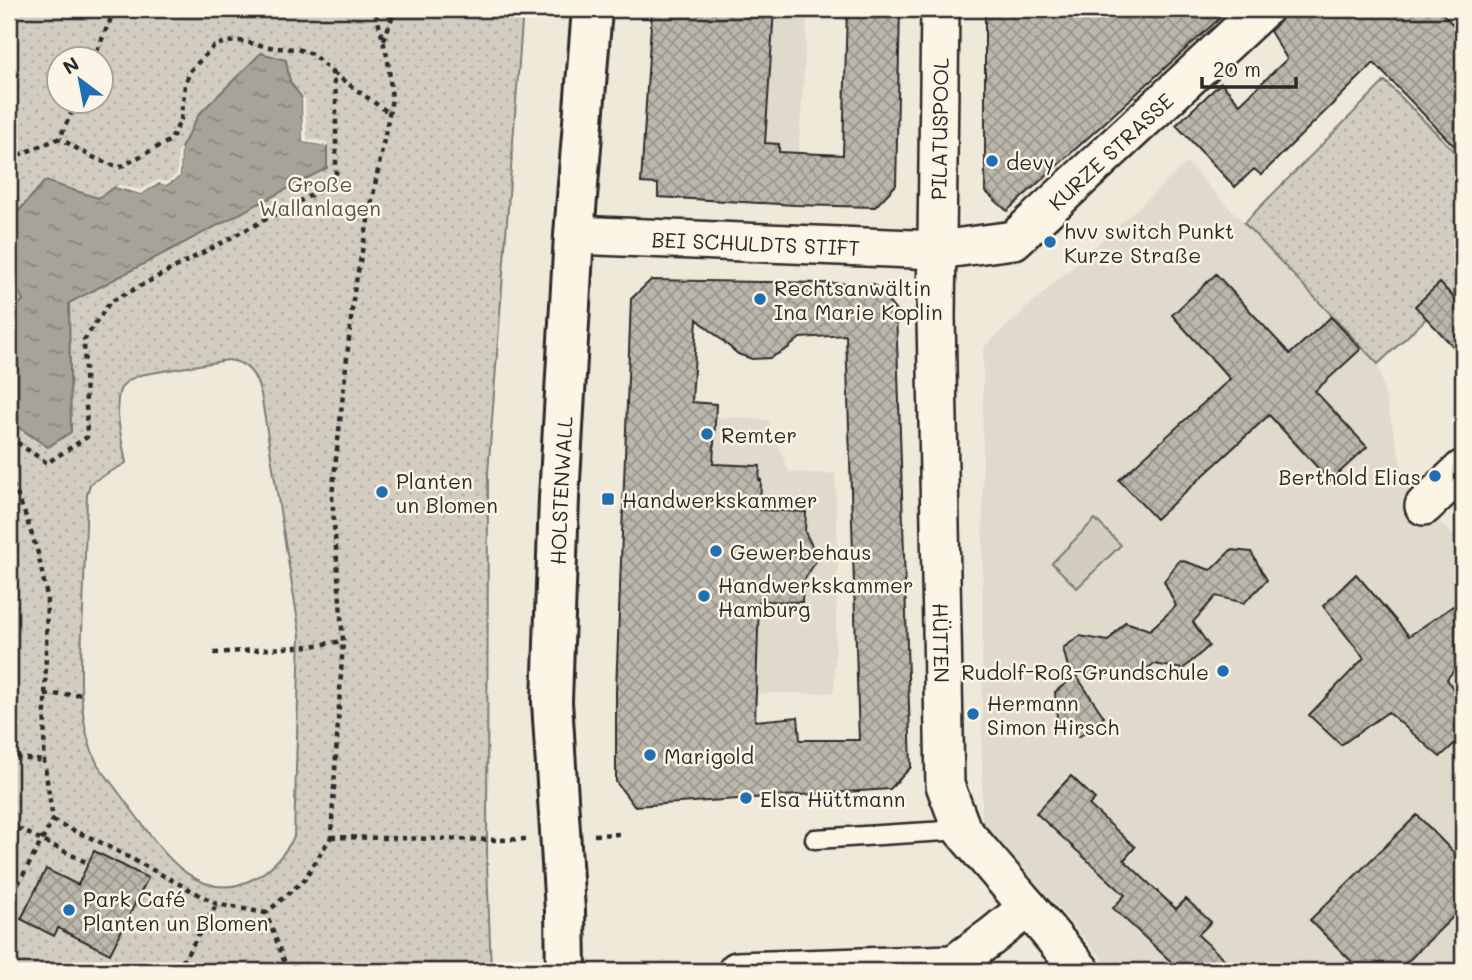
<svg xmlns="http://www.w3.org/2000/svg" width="1472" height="980" font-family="Mali,sans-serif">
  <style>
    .built { fill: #e0dacc }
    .park { fill: url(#park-dots); stroke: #7e7c76; stroke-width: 2; fill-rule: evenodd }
    .pitch { fill: #d2cdc0; stroke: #7e7c76; stroke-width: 2 }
    .water { fill: url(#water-ripples); stroke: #75736d; stroke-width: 2 }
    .pier { fill: #efe9da }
    .building { fill: url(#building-cross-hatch); stroke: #2b2b2b; stroke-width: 2; fill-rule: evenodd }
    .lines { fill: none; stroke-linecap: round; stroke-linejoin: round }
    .service-casing { stroke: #2b2b2b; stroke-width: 23 }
    .minor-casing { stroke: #2b2b2b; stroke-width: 42 }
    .secondary-casing { stroke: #2b2b2b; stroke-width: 44 }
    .path { stroke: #2b2b2b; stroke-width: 4.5; stroke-dasharray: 5 5; stroke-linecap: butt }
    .service { stroke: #fcf5e5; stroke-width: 18 }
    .minor { stroke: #fcf5e5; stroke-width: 37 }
    .secondary { stroke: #fcf5e5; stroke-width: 38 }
    .poi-dot { fill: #1f6fb2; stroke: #fcf5e5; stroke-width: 2.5 }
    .labels { text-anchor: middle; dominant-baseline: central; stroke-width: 5; stroke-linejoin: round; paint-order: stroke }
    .street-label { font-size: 21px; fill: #2b2b2b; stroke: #fcf5e5 }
    .poi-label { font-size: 21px; fill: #2b2b2b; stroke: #fcf5e5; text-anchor: start }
    .park-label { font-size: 21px; fill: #555450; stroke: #fcf5e5 }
  </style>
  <defs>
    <pattern id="park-dots" width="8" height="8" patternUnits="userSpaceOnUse" patternTransform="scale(1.75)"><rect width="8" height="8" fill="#d2cdc0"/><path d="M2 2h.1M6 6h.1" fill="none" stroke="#b4b0a5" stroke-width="1.8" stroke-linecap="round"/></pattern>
    <pattern id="water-ripples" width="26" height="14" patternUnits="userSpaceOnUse" patternTransform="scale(1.75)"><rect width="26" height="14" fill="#a6a399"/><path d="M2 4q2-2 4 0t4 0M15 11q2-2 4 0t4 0" fill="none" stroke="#87857d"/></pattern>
    <pattern id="building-cross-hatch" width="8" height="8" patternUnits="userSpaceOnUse" patternTransform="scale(1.75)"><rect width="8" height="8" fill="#bcb7ac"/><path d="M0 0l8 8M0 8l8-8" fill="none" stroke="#99958c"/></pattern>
  </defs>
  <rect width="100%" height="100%" fill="#efe9da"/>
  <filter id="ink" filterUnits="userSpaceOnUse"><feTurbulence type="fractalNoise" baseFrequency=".0143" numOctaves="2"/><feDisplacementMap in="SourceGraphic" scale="14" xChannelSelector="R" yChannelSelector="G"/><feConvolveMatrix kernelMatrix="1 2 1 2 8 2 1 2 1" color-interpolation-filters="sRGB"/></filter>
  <g filter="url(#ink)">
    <path class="built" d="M652,9H808L795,205L658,197V184L641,183Z
      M1187,163L1378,364L1406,486L1424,506L1463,545V971H1113L982,821L983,348Z
      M627,411L768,420L789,472L835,474L838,557L834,693L683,694L616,691Z"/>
    <path class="park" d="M9,9H523L488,473L487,863L491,971H9ZM60,60H102V102H60ZM228,360C249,362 256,376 261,394L300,634L294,837C284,855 271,870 253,879C201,906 164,855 137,817C124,800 111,782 98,765C75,721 81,659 83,610C84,571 86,533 87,495L90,484L94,481L126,463C123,445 112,404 121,388C125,381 133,378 140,375Z
      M1385,81L1463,160V285L1452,295L1440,283L1416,305L1427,318L1378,364L1244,223Z"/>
    <path class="pitch" d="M1095,519L1121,545L1077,588L1052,563Z"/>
    <path class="water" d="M261,53L286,60L290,82L302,98L303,142L327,146V168L69,303L71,432L48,447L9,421V311L14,310L23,300L9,272V222L45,181L98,198L115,187L141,194L160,183L167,185L180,176L181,148L199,114Z"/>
    <path class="pier" d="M302,98H305L307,139L327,142V146L303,142Z
      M181,148L180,176L166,185L159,183L141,194L115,187L119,185L141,190L158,180L166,182L177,174L178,150Z"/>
    <path class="building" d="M652,9H774L765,143L779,144V152L843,155L847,9H900L896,185L875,207L795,205L658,197V184L641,183Z
      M985,9H1230L1007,211L985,191Z
      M1283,9H1438L1463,35V155L1374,63L1261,175L1254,169L1235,187L1176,125L1221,83L1240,104L1287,59L1270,31L1277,24L1283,16Z
      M1216,274L1290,354L1331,317L1361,349L1315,391L1367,447L1330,481L1269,415L1156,519L1119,480L1230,379L1172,315Z
      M651,280L874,284L896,311L911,767L890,789L634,806L616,782V691L631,299ZM697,319L738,354L752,359L770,358L787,349L800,338L846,335L859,740H800L798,717L755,721L759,601L802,602L803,582L818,558L805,532L806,512L760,510L761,480H759L760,466L713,464L716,404L692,402Z
      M1440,283L1463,308V357L1415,306Z
      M1231,550L1251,552L1267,580L1244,603L1216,596L1193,622L1209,646L1183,669L1154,664L1132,678L1069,671L1063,648L1080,636L1108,641L1125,622L1150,630L1176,606L1164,581L1180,560L1211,570Z
      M1356,574L1409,636L1453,606L1463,617V659L1447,679L1463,705V736L1440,757L1388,712L1341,745L1309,715L1364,658L1323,606Z
      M1076,675L1104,717L1079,737L1058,730L1055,692Z
      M1071,776L1095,799L1089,805L1135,847L1124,860L1176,909L1186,899L1211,922L1198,935L1237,971H1181L1113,908L1125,895L1036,813Z
      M1417,815L1463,862V907L1398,971H1361L1310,920Z
      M94,851L148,878L110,954L58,928L54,936L21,919L46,869L78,885Z"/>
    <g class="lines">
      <g class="service-casing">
        <path id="service" d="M815,839L962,830"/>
      </g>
      <g class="minor-casing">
        <g id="minor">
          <path id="s1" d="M940,9L936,317L945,785L962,830L1028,907L991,937L954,964"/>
          <path id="s2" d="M574,235L938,250L1014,240L1263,9"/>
          <path d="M1424,506L1463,469"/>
          <path d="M1028,907L1081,971"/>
          <path d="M737,971L954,964"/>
        </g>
      </g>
      <g class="secondary-casing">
        <g id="secondary">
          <path id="s3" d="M566,971L565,911L552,702L559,498L574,235L592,9"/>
        </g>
      </g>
      <path class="path" d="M384,40L395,9
        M93,60L115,9
        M333,73L389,113
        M9,159L60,138L76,102
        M9,437L47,463L87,437L84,340L110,302L336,182V95L332,72L312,54L297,49L275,48L240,41L225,42L213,47L190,71L185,85L181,119L171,140L120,167C97,161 80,151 60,138
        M9,475L25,514L38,553L47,597L44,761L53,820L9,901
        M214,653L310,646L343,641
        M45,695L83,694
        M9,749L20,758L44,761
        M53,820L61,825L98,841L217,904L266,913
        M9,824L88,863
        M594,835L619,834
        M331,837L498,840L526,839
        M177,971L217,904
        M288,971L266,913L304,880L331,837L343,641L332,496L354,292L392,99L388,60L375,9"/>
      <use href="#service" class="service"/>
      <use href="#minor" class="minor"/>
      <use href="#secondary" class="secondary"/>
    </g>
  </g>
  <g class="poi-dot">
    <circle cx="992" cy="161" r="7"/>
    <circle cx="1050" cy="242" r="7"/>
    <circle cx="760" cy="299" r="7"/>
    <circle cx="707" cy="434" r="7"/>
    <circle cx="1435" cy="476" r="7"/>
    <circle cx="382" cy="492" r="7"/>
    <rect x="601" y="492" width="14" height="14" rx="3.5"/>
    <circle cx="716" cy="551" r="7"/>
    <circle cx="704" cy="596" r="7"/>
    <circle cx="1223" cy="671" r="7"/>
    <circle cx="973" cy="714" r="7"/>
    <circle cx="650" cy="755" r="7"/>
    <circle cx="746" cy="798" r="7"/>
    <circle cx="69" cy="910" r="7"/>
  </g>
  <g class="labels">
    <g class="street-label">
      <text transform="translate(939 129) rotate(-89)">PILATUSPOOL</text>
      <text stroke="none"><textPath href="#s2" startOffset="572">KURZE STRASSE</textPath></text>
      <text stroke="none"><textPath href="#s2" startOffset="182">BEI SCHULDTS STIFT</textPath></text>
      <text stroke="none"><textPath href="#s3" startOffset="481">HOLSTENWALL</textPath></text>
      <text stroke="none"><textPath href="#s1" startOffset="634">HÜTTEN</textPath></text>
    </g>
    <g class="poi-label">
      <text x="1006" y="161">devy</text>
      <text x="1064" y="230">hvv switch Punkt<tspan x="1064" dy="24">Kurze Straße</tspan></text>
      <text x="774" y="287">Rechtsanwältin<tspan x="774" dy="24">Ina Marie Koplin</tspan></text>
      <text x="721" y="434">Remter</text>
      <text x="1421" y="476" text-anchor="end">Berthold Elias</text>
      <text x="396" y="480">Planten<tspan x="396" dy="24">un Blomen</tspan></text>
      <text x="622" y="499">Handwerkskammer</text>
      <text x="730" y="551">Gewerbehaus</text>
      <text x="718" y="584">Handwerkskammer<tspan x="718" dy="24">Hamburg</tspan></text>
      <text x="1209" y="671" text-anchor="end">Rudolf-Roß-Grundschule</text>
      <text x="987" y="702">Hermann<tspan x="987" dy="24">Simon Hirsch</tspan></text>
      <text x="664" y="755">Marigold</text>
      <text x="760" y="798">Elsa Hüttmann</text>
      <text x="83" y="898">Park Café<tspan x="83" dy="24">Planten un Blomen</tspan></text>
    </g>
    <g class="park-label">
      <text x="320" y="183">Große<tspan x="320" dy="24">Wallanlagen</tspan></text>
    </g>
  </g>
  <rect width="1472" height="980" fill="none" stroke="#fcf5e5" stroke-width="35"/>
  <rect x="18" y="18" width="1437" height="945" fill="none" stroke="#2b2b2b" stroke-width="2.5" filter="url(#ink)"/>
  <g transform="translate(80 80) rotate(328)"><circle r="33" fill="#fcf5e5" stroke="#a8a49b" stroke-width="2"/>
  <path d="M0-5L12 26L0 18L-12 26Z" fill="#1f6fb2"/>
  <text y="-10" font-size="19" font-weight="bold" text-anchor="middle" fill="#2b2b2b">N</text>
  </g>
  <path d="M1202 77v10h94v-10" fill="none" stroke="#2b2b2b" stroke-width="3.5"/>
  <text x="1213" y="77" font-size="21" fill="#2b2b2b" stroke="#fcf5e5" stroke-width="5" paint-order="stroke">20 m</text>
</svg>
